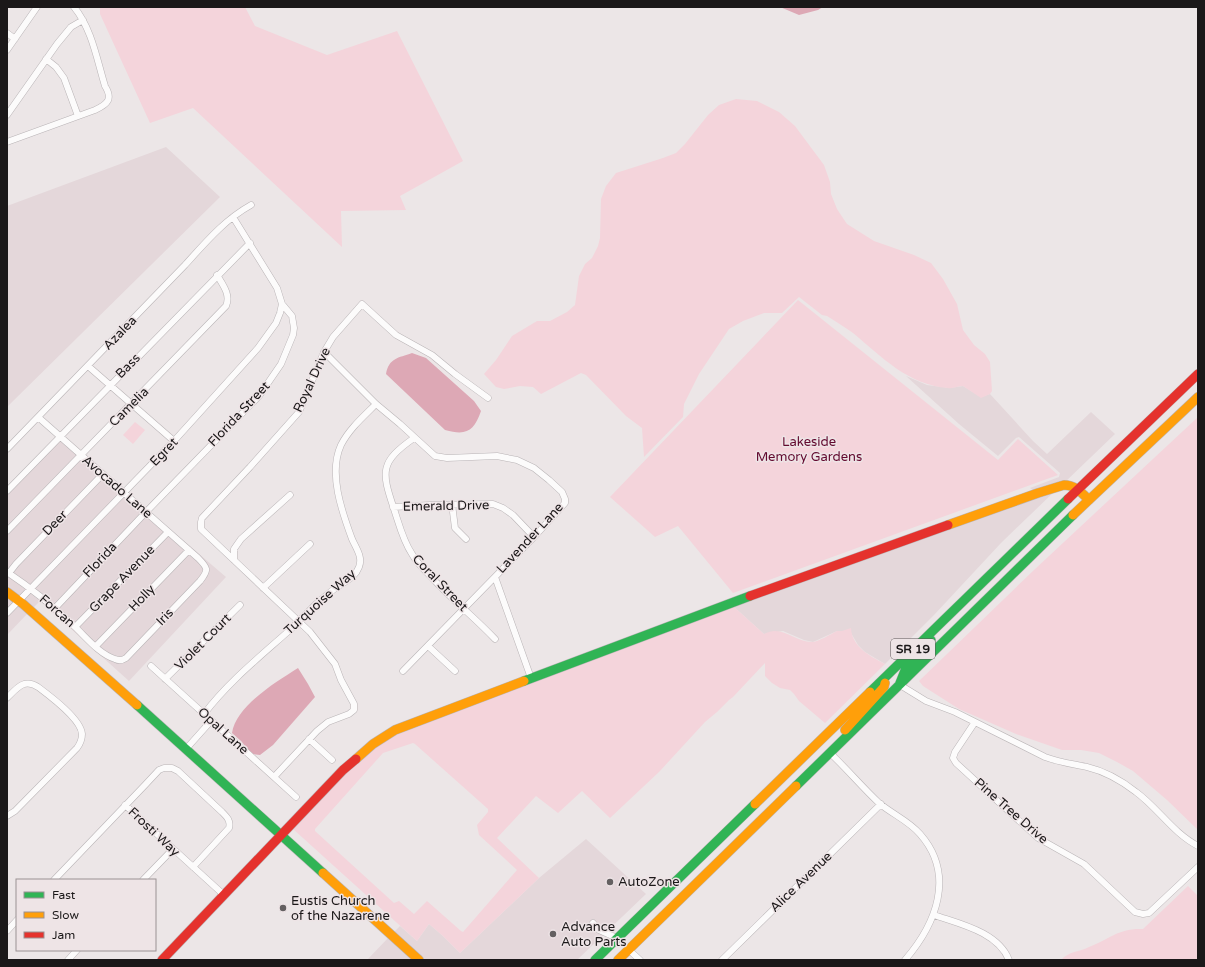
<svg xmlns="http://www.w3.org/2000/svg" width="1205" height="967" font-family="'Varela Round',sans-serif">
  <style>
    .built { fill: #e4d7da }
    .green { fill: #f4d4db; fill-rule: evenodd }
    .water { fill: #dda8b5 }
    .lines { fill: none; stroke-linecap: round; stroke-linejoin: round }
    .street-casing { stroke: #b9b4b6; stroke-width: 7 }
    .fast-casing { stroke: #b9b4b6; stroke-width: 10 }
    .slow-casing { stroke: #b9b4b6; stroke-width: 10 }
    .jam-casing { stroke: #b9b4b6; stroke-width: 10 }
    .street { stroke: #fcfbfb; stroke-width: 6 }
    .fast { stroke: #30b455; stroke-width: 9 }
    .slow { stroke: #ff9f0a; stroke-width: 9 }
    .jam { stroke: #e5322d; stroke-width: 9 }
    .poi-dot { fill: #646061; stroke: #eee4e6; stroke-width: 1.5 }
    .labels { text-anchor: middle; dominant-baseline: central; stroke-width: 3; stroke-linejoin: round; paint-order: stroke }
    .shield { fill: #eee4e6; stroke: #5a5556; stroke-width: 1 }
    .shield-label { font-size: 12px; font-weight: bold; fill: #1b1819 }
    .street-label { font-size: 13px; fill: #1b1819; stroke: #eee4e6 }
    .park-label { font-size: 13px; fill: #63092f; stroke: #eee4e6 }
    .poi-label { font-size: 13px; fill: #1b1819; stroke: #eee4e6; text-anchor: start }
  </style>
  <rect width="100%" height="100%" fill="#ece6e7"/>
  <path class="built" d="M166,147L220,197L7,407V206Z
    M906,376L927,385L950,388L963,386L981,397L990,394L1033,441L1047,454L1091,412L1115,434L1064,483L1034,491L1030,488L1059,477L1060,473L1019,437L1016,438L998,456L959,424Z
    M61,436L226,577L129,681L40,601L33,608L7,588V492Z
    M1056,490L1001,543L934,615L885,664L865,652L858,645L851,633L837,631L813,642L804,640L783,631L764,634L733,606Z
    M7,596L28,613L7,635Z
    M586,839L646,894L577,960H425L394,932L400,926L417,941L429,924L443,936L460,953L539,878Z
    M389,937L415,960H367Z"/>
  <path class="green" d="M100,7H245L255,26L327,55L397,31L463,161L400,196L406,210L341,211L342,247L193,108L150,123L100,14Z
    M736,99L757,101L779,112L795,126L824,165L830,182L831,194L837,209L847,224L874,241L914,255L931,263L943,279L957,304L963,330L974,345L985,354L990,362L992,391L990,394L981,398L963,386C958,386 953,389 948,388C908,385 882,357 853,333C845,327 836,322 827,316L822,315L799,297L782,313H764L743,321L729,329L699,374L684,404L683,417L644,457L642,428L626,416L586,375L581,373L541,394L533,387L520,386L504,389L496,387L484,374L496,360L512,336L537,321H550L567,312L575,305L579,276L585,264L592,258L598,246L600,238L601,199L606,186L616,173L663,158L676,153L685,144L708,115L719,105Z
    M798,300L998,460L1018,439L1058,475L733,593L678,526L655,537L610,497Z
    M1198,417V830L1167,800L1133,771L1117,762L1099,753L1081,750H1062L1016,734L959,709L923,686L919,681L1034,570Z
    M135,422L145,430L133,444L123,435Z
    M733,606L764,634C782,624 794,642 812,642C818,642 831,634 837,631H842L851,628C852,647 870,656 885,664L825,723L799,701L794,694L790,690L780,688L772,683L765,676V663L733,697L729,700L717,712L705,722L659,772L610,818L582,791L558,813L536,796L497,838L539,878L460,953L443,936L429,924L417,941L293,829L345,773L388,738ZM413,743L415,744L488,809V812L477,825L479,835L517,870L463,932L461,931L427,901L414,914L399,901L394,903L315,831V829L383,753Z
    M1188,886L1198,896V960H1061C1069,951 1079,952 1089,947C1110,939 1118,928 1143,929Z"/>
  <path class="water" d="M780,7H823L818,10L799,15Z
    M412,353L426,358L474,401L481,411C474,431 467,436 445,430L386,374C389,358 398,358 412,353Z
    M298,668L308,684L315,697L273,745L260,755L252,754L241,741L232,733C236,706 276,682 298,668Z"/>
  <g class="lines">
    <g class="street-casing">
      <path id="street" d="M7,33L15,39
        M7,50L37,7
        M46,59L56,67L64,78L78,116
        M7,115L57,44L71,27L83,20
        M7,142L95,110C108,104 113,99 105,86C97,60 92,29 74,7
        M324,352L376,404L400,424L435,456L447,458L497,456L517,460L534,468L549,480L562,492L565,499V503L534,537L403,671
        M88,366L174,441
        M414,438C380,462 381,471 394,509C399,524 403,541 412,554C418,565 428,573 436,582C455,602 476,619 495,639
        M7,449L185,265C205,243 224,220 251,205
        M7,491L250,243
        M452,504L455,528L466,539
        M393,507L430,505L493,504L503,508L513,515L534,537
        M7,531L226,306C231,295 223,285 217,275
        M234,560V549L241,539L290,495
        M7,572C31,588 53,606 74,626C86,637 99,654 115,659C119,661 123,660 126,658L200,581C209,570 208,568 198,558L38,417
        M9,573L16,564L102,475
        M495,577L531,678
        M263,588L310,544
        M55,608L146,512L259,396L281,364L293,335L294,328L292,316L282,304L277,288L233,217
        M7,613L174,441L258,348L276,323L280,313L282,304
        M75,627L168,532
        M96,646L189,550
        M428,646L455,671
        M151,666L296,797
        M165,679L240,605
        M900,685L926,701L955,712L1045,757C1058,762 1073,764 1087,767C1104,771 1122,781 1136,792C1158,808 1173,833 1198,846
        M7,698C17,688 24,678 38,687C50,696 81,719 82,734C82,740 80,744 77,748L15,811L7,816
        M204,714C229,681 262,655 292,628C300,620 308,612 316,604C323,598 330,592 337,587C345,581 355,578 359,567C363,557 356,548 352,539C342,512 328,473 341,445C349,429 364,416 376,404
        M975,722L955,752L953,758L956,763L1038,838L1084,864L1135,912L1143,914L1149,913L1198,867
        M309,739L332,760
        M186,749L211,721
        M830,753C847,769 862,787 879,803C892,814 909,821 920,834C956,875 936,924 905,960
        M274,777L317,731L328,722L349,714L354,710V704L341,680L335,664L310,632L201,529V522L202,518L250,467L299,412L324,352L333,337L362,304L396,335L432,355L455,374L488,398
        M125,805L224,895
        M54,880L145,785L159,770L164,768H172L178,771L222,812C227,817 231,821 229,828L193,867
        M143,880L173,849
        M934,915C960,924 998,932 1009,960
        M593,923L599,930L617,938
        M7,931L17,920
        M629,950L640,960
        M68,960L77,950
        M722,960L881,804"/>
    </g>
    <g class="fast-casing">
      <path id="fast" d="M524,681L750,596
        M900,683L906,668L931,640
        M870,692L1068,499
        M137,705L323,873
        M796,786L1073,515
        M595,960L755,804"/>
    </g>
    <g class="slow-casing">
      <path id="slow" d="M1073,515L1198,397
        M948,525L1038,493L1064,485C1075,485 1082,493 1089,500
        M7,592L23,604L137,705
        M845,730L884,687L885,683
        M356,759L373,744L395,730L524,681
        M755,804L870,692
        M323,873L419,960
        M618,960L796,786"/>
    </g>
    <g class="jam-casing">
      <path id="jam" d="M1068,499L1198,374
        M750,596L948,525
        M162,960L343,770L356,759"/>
    </g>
    <use href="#street" class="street"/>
    <use href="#fast" class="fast"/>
    <use href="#slow" class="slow"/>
    <use href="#jam" class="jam"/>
  </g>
  <g class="poi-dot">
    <circle cx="610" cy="882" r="4"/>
    <circle cx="283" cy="908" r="4"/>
    <circle cx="553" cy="934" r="4"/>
  </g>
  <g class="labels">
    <rect class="shield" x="891" y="639" width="44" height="20" rx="3"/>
    <g class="shield-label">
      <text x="913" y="649">SR 19</text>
    </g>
    <g class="street-label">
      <text transform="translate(120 333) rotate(-46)">Azalea</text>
      <text transform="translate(128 366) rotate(-45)">Bass</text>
      <text transform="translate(312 380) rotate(-65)">Royal Drive</text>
      <text transform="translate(129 407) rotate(-45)">Camelia</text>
      <text transform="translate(239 414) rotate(-47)">Florida Street</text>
      <text transform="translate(164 452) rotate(-46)">Egret</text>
      <text transform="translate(117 487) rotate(41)">Avocado Lane</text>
      <text transform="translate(446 506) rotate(-1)">Emerald Drive</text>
      <text transform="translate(55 523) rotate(-46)">Deer</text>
      <text transform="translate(530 538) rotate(-47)">Lavender Lane</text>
      <text transform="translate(100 560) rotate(-47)">Florida</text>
      <text transform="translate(122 579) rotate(-46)">Grape Avenue</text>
      <text transform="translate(440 583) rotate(46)">Coral Street</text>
      <text transform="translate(142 598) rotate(-46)">Holly</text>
      <text transform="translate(320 602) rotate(-42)">Turquoise Way</text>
      <text transform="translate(57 611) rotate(41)">Forcan</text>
      <text transform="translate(165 617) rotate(-46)">Iris</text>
      <text transform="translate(203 642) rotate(-45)">Violet Court</text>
      <text transform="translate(223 731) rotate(42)">Opal Lane</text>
      <text transform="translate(1011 811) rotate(41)">Pine Tree Drive</text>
      <text transform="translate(154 832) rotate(43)">Frosti Way</text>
      <text transform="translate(801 882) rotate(-44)">Alice Avenue</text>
    </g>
    <g class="park-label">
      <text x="809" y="442">Lakeside<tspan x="809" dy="15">Memory Gardens</tspan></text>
    </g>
    <g class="poi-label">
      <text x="618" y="882">AutoZone</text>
      <text x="291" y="901">Eustis Church<tspan x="291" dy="15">of the Nazarene</tspan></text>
      <text x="561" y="927">Advance<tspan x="561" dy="15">Auto Parts</tspan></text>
    </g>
  </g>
  <rect width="1205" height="967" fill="none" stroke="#1b1819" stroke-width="16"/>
  <rect x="16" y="879" width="140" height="72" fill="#eee4e6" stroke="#9a9294"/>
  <rect x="24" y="892" width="20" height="6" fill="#30b455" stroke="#9a9294"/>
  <text x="52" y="899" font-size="12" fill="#1b1819">Fast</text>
  <rect x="24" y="912" width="20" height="6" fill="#ff9f0a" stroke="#9a9294"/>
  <text x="52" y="919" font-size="12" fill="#1b1819">Slow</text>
  <rect x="24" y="932" width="20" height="6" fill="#e5322d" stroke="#9a9294"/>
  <text x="52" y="939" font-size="12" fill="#1b1819">Jam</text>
</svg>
